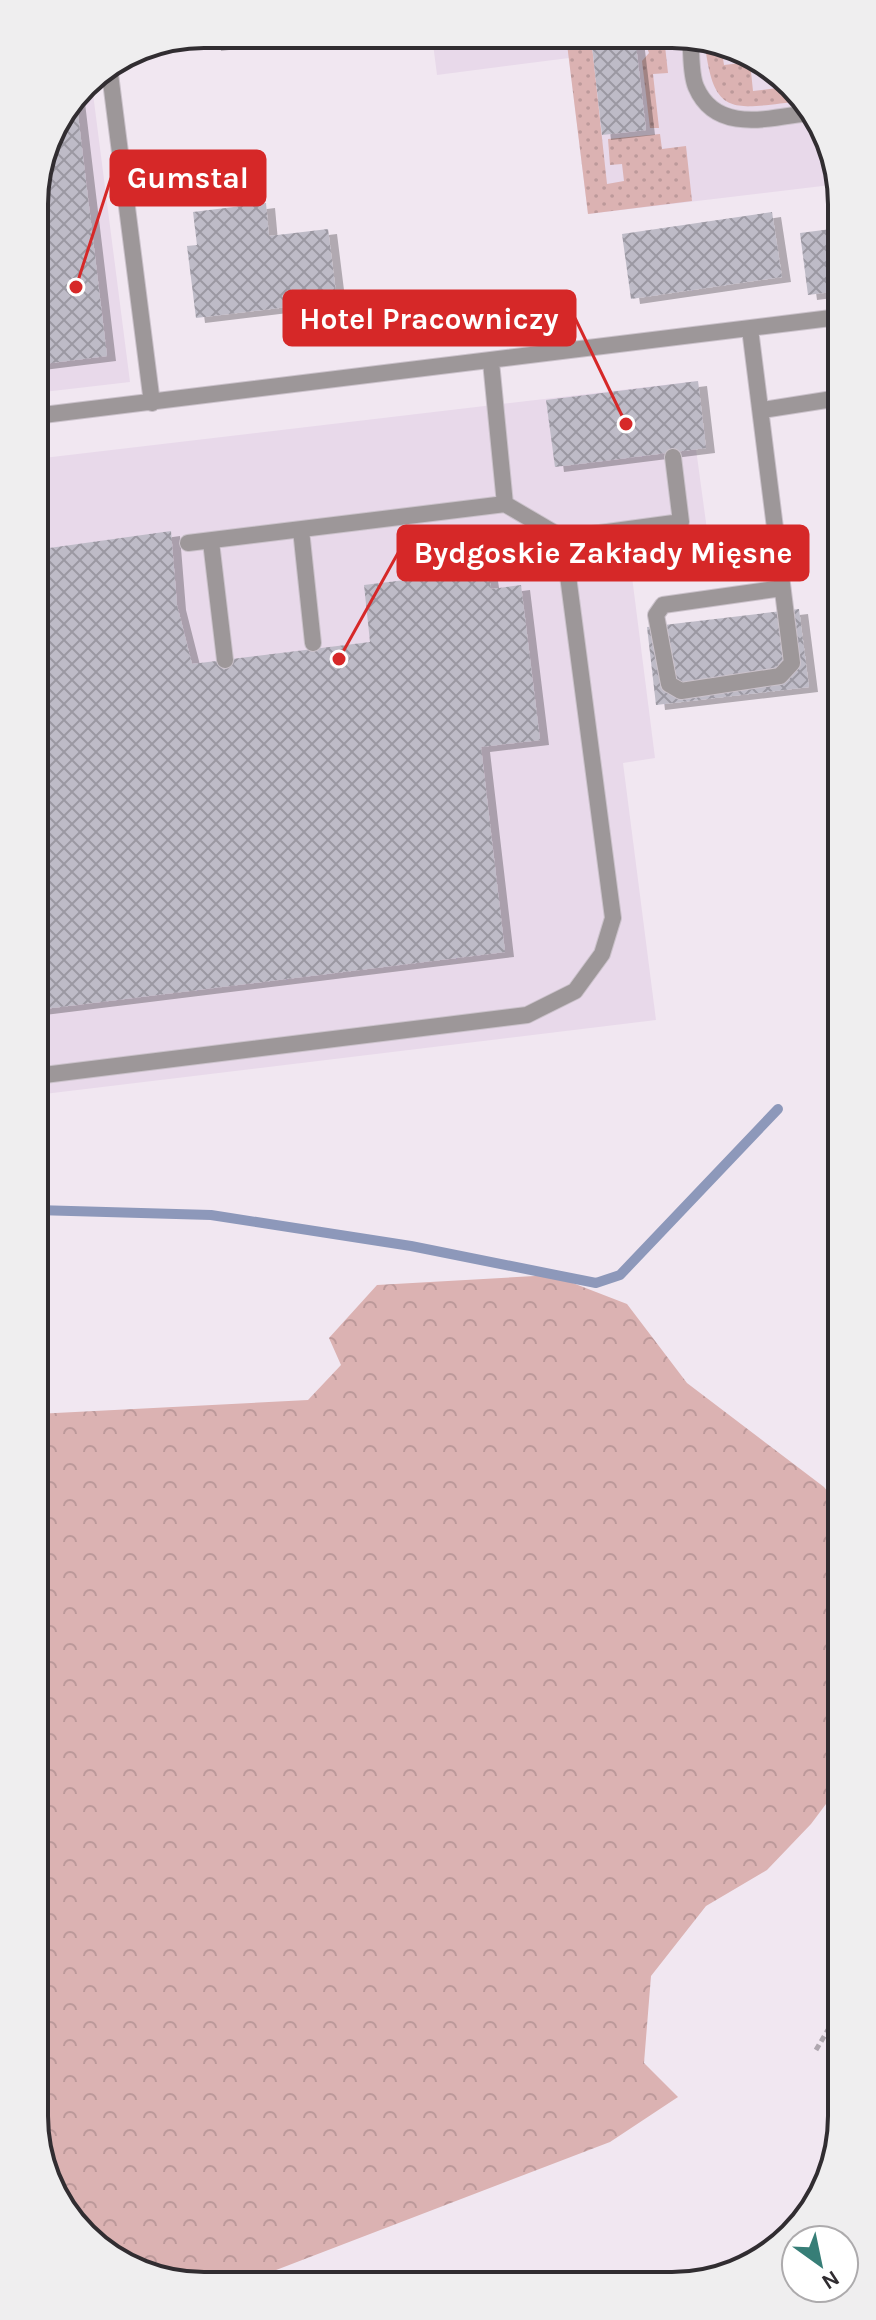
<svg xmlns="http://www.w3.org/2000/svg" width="876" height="2320" font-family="Karla,sans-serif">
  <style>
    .built { fill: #e8d9ea }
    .grass { fill: url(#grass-dots) }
    .forest { fill: url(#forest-crowns) }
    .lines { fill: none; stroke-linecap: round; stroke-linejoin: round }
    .stream { stroke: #8d98ba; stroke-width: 10 }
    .building { fill: url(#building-cross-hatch); filter: url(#shadow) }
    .lane-casing { stroke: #cbc2cb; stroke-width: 18 }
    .path { stroke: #afa7af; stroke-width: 5; stroke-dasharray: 6 4; stroke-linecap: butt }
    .lane { stroke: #9d9799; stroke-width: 16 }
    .rim { fill: none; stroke: #312d31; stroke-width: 4 }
    .leader { fill: none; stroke: #d62828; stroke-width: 3 }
    .callout-dot { fill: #d62828; stroke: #fff; stroke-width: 3 }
    .callout { fill: #d62828; stroke: #d62828; stroke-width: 3 }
    .callout-label { font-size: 30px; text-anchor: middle; font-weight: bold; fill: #fff }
  </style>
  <defs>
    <pattern id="grass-dots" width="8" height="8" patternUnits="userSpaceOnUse" patternTransform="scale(2)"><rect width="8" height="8" fill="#dbb2b2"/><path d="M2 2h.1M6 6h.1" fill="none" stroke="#bc999a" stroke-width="1.8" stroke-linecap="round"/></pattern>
    <pattern id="forest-crowns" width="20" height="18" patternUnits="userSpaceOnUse" patternTransform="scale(2)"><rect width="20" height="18" fill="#dbb2b2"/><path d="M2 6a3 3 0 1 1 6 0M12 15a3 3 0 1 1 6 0" fill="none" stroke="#bc999a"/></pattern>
    <pattern id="building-cross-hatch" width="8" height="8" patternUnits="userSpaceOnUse" patternTransform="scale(2)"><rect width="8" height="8" fill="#bebbc7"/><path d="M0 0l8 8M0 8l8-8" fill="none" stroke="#9b98a2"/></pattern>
    <filter id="shadow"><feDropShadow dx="9" dy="5" stdDeviation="0" flood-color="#0004"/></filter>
  </defs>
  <rect width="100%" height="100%" fill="#f1e7f1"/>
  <path class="built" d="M432,36L706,37L792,83L839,170V184L588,214L569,58L437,75Z
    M91,78L130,382L35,393L34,192L51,129Z
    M698,381L706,448L696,449L710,552L630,561L655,758L623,763L656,1020L36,1095L35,459Z"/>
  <path class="grass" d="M566,36L591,37L607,184L624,181L622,164L610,165L608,139L660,134L662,149L686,146L692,201L588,214Z
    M643,37H664L668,73L653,74L659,128H650L642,61L649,53Z
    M704,37L721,46L724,65L750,62L753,91L793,86L802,101C730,109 713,119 704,37Z"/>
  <path class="forest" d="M552,1275L627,1304L687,1383L824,1487L841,1508V1784L811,1824L767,1870L706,1906L651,1976L644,2063L678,2097L610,2142L242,2283H170L84,2237L37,2150L36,1414L308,1400L341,1365L329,1338L377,1285Z"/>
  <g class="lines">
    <path class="stream" d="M36,1210L211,1215L411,1246L596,1283L620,1275L778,1109"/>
  </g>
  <path class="building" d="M210,34H276L277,38L212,46Z
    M591,37H635L646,130L602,135Z
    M76,98L107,356L35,365L34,192L51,129Z
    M266,203L269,236L328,229L337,301L196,318L187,246L197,245L193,212Z
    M772,212L782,277L631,299L622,234Z
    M839,228V291L808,295L800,233Z
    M698,381L706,448L555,467L546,400Z
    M171,531L177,605L192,664L370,642L364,585L488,570L491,589L521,585L540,740L481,747L505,952L36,1010L35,550Z
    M799,609L809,687L656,705L647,627Z"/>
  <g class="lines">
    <g class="lane-casing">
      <path id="lane" d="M690,37C692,52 690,73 696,87C716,134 769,118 808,113
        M109,66L152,403
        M750,329L792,663L780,676L681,691L669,684L656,615L663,605L782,588
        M762,410L839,398
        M35,416L839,317
        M301,530L313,643
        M563,538L681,522L673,457
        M211,542L225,660
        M188,543L505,504
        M36,1076L527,1015L575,991L602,954L613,918L563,538L505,504L491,362"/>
    </g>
    <path class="path" d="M816,2050L841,2008"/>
    <use href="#lane" class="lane"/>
  </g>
  <path d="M0 0H876V2320H0ZM204 48H672A156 156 0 0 1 828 204V2116A156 156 0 0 1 672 2272H204A156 156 0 0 1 48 2116V204A156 156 0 0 1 204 48Z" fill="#efeeef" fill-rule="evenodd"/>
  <path class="rim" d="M204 48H672A156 156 0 0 1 828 204V2116A156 156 0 0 1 672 2272H204A156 156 0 0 1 48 2116V204A156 156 0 0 1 204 48Z"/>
  <path class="leader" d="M76 287L111 178M626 424L575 318M339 659L398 553"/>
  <g class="callout-dot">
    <circle cx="76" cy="287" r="8"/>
    <circle cx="626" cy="424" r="8"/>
    <circle cx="339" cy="659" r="8"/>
  </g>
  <g class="callout">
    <rect x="111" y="151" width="154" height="54" rx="8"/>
    <rect x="284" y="291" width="291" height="54" rx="8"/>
    <rect x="398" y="526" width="410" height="54" rx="8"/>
  </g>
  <g class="callout-label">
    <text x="188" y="188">Gumstal</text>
    <text x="429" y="329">Hotel Pracowniczy</text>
    <text x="603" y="563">Bydgoskie Zakłady Mięsne</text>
  </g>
  <g transform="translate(820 2264) rotate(147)"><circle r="38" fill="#ffffff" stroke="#adabad" stroke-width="2"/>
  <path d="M0-6L14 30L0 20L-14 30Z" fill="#377e77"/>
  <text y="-12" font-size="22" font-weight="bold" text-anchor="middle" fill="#312d31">N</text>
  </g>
</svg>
